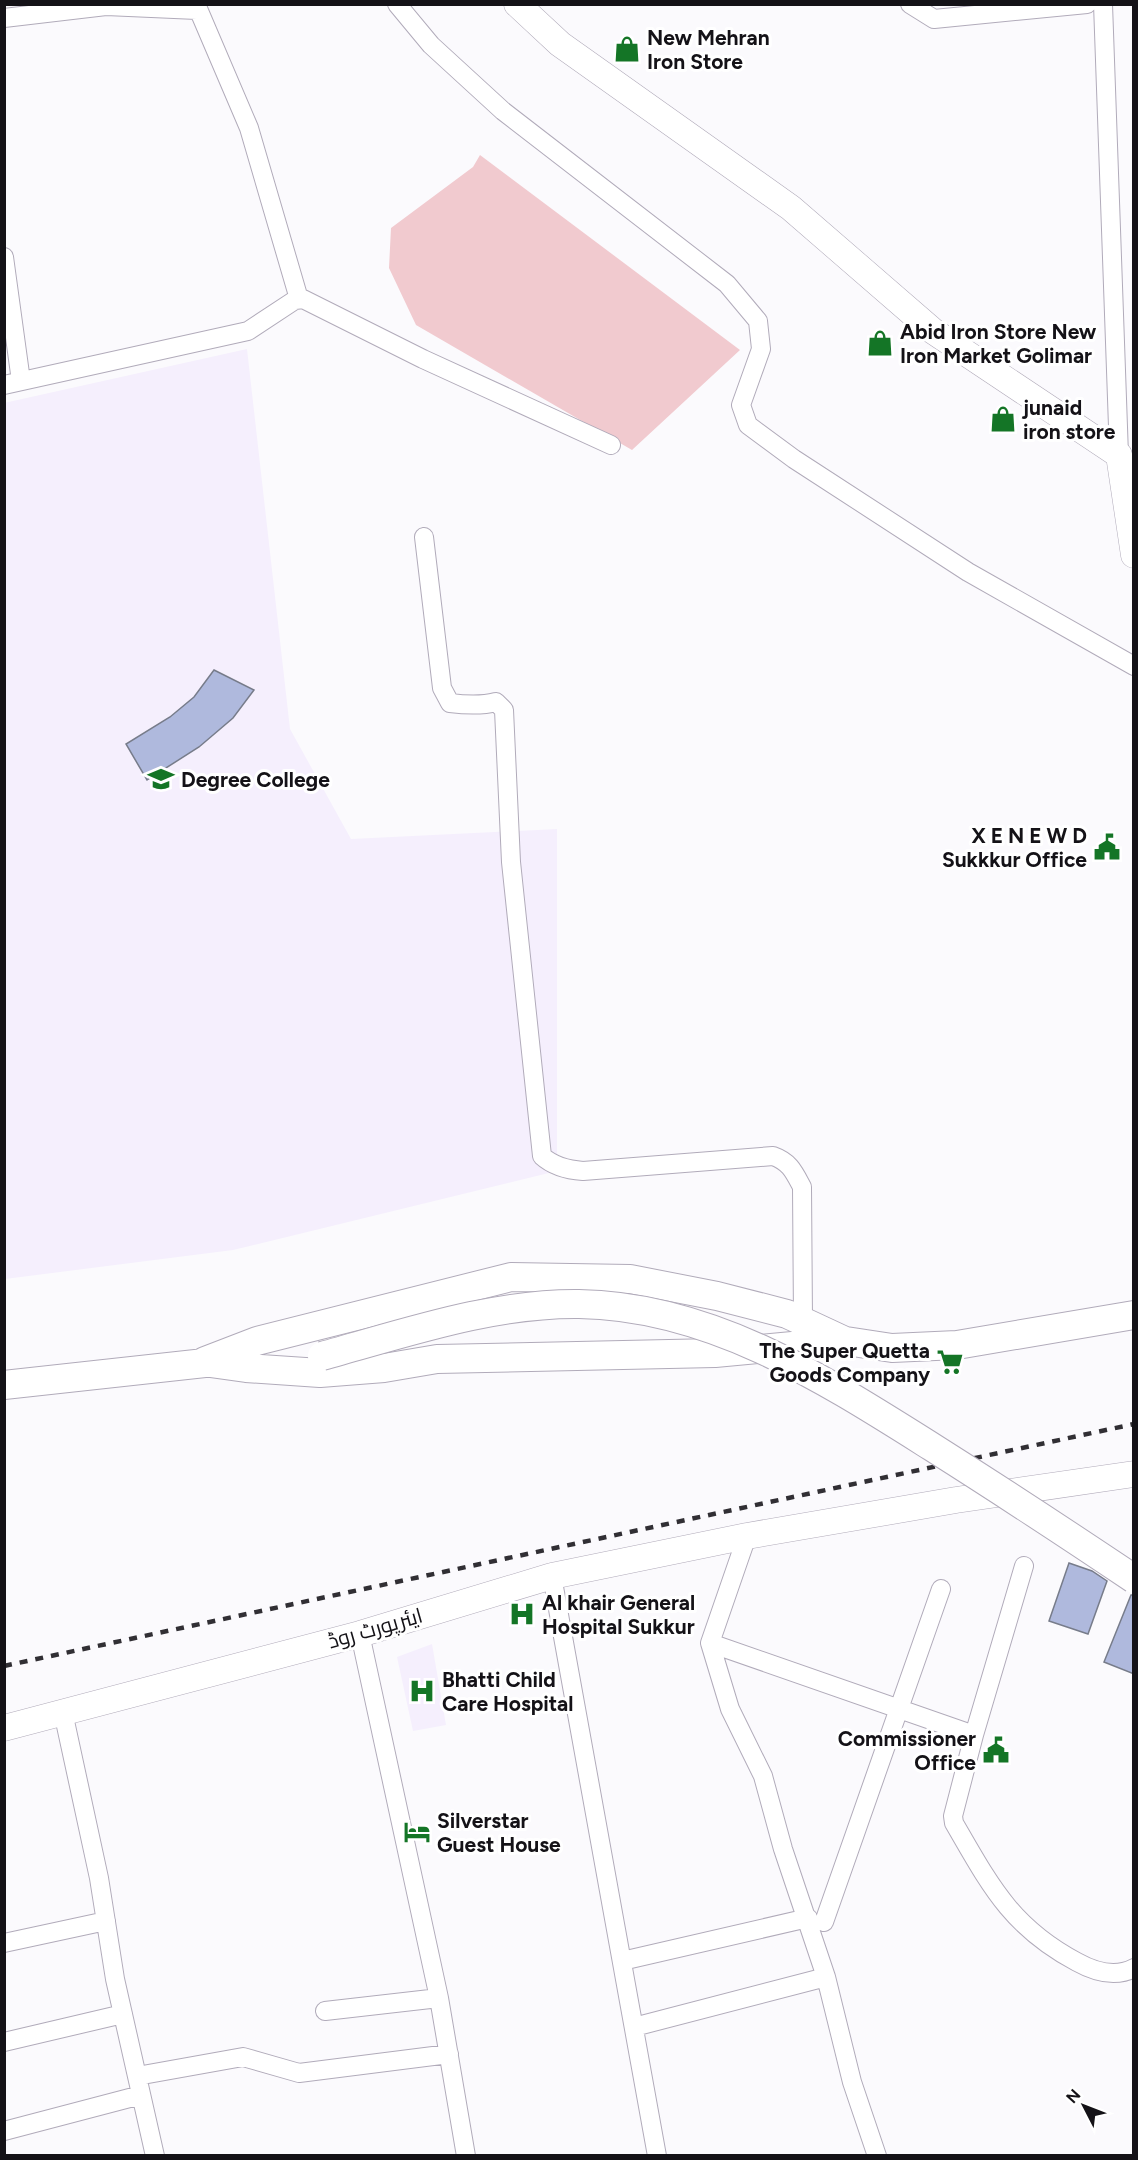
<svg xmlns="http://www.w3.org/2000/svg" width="1138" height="2160" font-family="Figtree,Cairo,sans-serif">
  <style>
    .built { fill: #f5effd }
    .green { fill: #f1cacf }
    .building { fill: #afb9dd; stroke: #777c8a; stroke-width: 1.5 }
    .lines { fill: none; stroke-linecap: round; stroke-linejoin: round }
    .street-casing { stroke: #b1abba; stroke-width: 20 }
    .secondary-casing { stroke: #b1abba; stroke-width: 27 }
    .primary-casing { stroke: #b1abba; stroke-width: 30 }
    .street { stroke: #fff; stroke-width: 18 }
    .secondary { stroke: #fff; stroke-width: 26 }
    .primary { stroke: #fff; stroke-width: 28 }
    .rail { stroke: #312f34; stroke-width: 4.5; stroke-dasharray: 8 8; stroke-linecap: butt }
    .primary-bridge-casing { stroke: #b1abba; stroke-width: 30; stroke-linecap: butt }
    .primary-bridge { stroke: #fff; stroke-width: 28 }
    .labels { text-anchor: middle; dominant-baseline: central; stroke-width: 6; stroke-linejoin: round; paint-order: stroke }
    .poi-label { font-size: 21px; font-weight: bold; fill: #141217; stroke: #fff; text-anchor: start }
    .street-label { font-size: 21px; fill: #141217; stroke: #fff }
  </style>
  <rect width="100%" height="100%" fill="#fbfafd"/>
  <path class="built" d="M247,349L290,729L351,839L557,829V1171L233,1250L5,1279L4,403Z
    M432,1644L446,1725L413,1731L397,1657Z"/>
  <path class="green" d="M480,155L740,350L632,450L416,325L389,268L391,228L473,167Z"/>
  <path class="building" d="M214,670L254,690L233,718L199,747L147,780L126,744L170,717L194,697Z
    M1069,1563L1092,1571L1107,1581L1088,1634L1049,1621Z
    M1131,1595H1134V1674L1104,1662Z"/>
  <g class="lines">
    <g class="street-casing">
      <path id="street" d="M196,4L249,128L299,299
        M397,4L431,45L503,111L727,284L758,321L761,349L741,405L748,425L794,459L968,572L1134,666
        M910,4L934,19L1087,4
        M1103,4L1119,455
        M4,18L106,6L197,10
        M4,257L21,381
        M4,385L248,331L295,300L303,299L423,359L611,445
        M424,537L442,688L450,703C466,705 481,706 496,702L504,710L511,862L542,1156C553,1166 569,1170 583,1171L773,1156C790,1162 794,1172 802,1187L803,1320
        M747,1536L710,1643L730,1709L763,1776L783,1849L826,1977L852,2082L877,2156
        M1024,1566L974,1735L953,1816L954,1823C990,1885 1011,1927 1077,1962C1095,1972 1115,1978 1134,1968
        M552,1576L657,2156
        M360,1634L439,1998L466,2156
        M710,1643L974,1735
        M63,1712L99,1878L115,1979L155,2156
        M824,1922L941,1589
        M4,1943L106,1921
        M622,1961L808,1918
        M325,2011L439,1998
        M634,2027L826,1977
        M4,2042L123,2014
        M137,2076L243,2057L299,2073L449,2054
        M4,2131L141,2095"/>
    </g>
    <g class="secondary-casing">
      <path id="secondary" d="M517,4L560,44L791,208L933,331L1119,455L1134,555
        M4,1728L360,1634L552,1576L747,1536L956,1500L1134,1474"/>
    </g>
    <g class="primary-casing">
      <path id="primary" d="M205,1361L257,1341L511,1277L630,1279L717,1296L787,1314L845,1341
        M203,1362L246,1368L320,1373L384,1368L437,1359L715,1353L846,1341L892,1348L957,1345L1134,1315
        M4,1385L223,1361"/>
    </g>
    <use href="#street" class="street"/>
    <use href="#secondary" class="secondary"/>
    <use href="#primary" class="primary"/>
    <path class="rail" d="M4,1666L1134,1424"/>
    <g class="primary-bridge-casing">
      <path id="primary-bridge" d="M322,1356C406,1333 492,1303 579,1304C711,1306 824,1379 932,1447C1000,1490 1067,1534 1134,1579"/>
    </g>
    <use href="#primary-bridge" class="primary-bridge"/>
  </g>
  <defs>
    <g id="shop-bare" transform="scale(2.07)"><path d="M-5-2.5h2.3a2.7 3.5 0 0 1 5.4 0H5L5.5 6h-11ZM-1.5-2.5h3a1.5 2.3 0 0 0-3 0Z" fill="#147526" stroke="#fff" stroke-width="2.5" paint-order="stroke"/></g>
    <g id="university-bare" transform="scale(2.07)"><path d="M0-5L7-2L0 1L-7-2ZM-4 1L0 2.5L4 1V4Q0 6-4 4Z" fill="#147526" stroke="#fff" stroke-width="2.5" paint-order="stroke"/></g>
    <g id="civic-bare" transform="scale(2.07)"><path d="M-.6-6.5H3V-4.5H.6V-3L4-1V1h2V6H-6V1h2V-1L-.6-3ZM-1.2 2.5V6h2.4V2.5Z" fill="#147526" stroke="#fff" stroke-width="2.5" paint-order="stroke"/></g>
    <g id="supermarket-bare" transform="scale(2.07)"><path d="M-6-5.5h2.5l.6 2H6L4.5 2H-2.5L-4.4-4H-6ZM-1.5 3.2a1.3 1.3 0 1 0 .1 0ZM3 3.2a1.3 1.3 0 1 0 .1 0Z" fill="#147526" stroke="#fff" stroke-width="2.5" paint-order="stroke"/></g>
    <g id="hospital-bare" transform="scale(2.07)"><path d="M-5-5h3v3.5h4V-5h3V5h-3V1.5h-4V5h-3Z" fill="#147526" stroke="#fff" stroke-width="2.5" paint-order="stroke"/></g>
    <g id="hotel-bare" transform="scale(2.07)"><path d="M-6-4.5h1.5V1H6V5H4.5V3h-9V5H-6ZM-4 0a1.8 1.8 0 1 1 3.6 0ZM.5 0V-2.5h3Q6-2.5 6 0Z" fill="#147526" stroke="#fff" stroke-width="2.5" paint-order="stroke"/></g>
  </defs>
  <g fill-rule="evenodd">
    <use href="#shop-bare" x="627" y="49"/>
    <use href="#shop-bare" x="880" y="343"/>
    <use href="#shop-bare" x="1003" y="419"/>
    <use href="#university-bare" x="161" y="779"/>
    <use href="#civic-bare" x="1107" y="847"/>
    <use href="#supermarket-bare" x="950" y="1362"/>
    <use href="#hospital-bare" x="522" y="1614"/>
    <use href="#hospital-bare" x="422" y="1691"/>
    <use href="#civic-bare" x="996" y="1750"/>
    <use href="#hotel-bare" x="417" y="1832"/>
  </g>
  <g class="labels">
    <g class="poi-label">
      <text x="647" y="37">New Mehran<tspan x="647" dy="24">Iron Store</tspan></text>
      <text x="900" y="331">Abid Iron Store New<tspan x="900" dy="24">Iron Market Golimar</tspan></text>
      <text x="1023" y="407">junaid<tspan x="1023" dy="24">iron store</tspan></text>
      <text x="181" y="779">Degree College</text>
      <text x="1087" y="835" text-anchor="end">X E N E W D<tspan x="1087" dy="24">Sukkkur Office</tspan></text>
      <text x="930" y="1350" text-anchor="end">The Super Quetta<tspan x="930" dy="24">Goods Company</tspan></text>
      <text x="542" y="1602">Al khair General<tspan x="542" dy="24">Hospital Sukkur</tspan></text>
      <text x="442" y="1679">Bhatti Child<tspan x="442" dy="24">Care Hospital</tspan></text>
      <text x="976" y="1738" text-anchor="end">Commissioner<tspan x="976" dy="24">Office</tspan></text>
      <text x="437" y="1820">Silverstar<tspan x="437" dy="24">Guest House</tspan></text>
    </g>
    <g class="street-label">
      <text transform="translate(375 1628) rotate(-16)">ایئرپورٹ روڈ</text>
    </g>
  </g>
  <rect width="1138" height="2160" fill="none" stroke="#141217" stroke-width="12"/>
  <g transform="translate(1084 2106) rotate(312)" stroke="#ffffff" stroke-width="4.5" paint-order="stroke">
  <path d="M0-4.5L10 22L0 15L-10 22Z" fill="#141217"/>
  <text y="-9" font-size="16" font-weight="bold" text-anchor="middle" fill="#141217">N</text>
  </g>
</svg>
